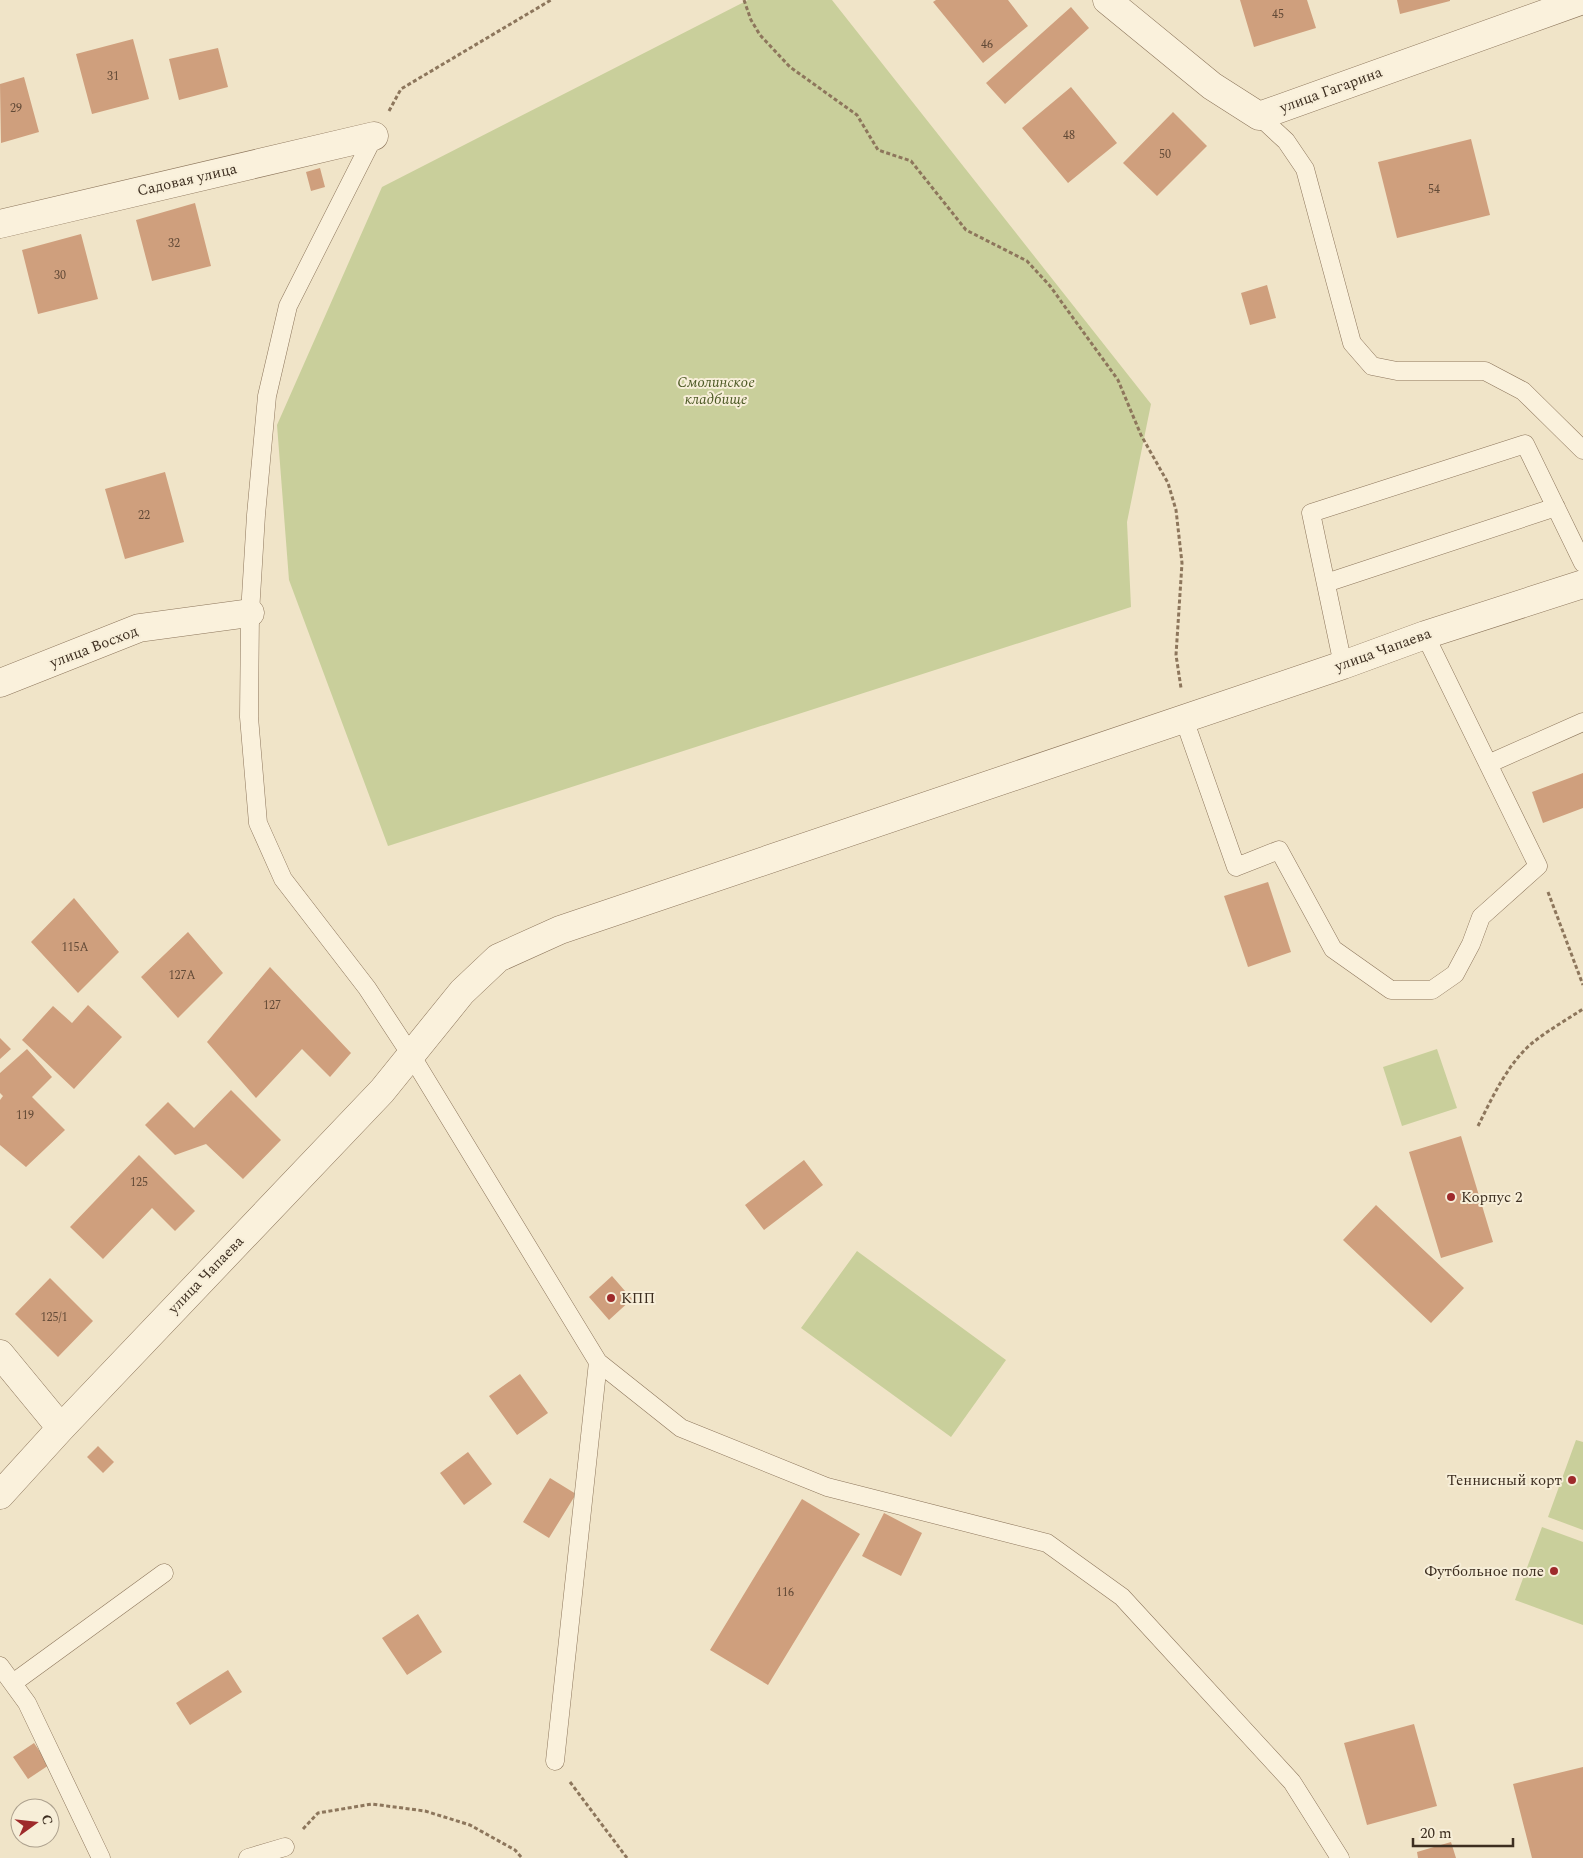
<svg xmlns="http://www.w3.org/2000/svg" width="1583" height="1858" font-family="Spectral,serif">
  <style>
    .green { fill: #c9cf9b }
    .building { fill: #cf9f7d }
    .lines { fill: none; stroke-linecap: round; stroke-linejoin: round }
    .lane-casing { stroke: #8d765c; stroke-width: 19 }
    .street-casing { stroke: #8d765c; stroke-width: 29 }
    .path { stroke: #8d765c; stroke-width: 3; stroke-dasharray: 4 2.5; stroke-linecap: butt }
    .lane { stroke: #faf1dc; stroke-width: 18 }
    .street { stroke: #faf1dc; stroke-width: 28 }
    .poi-dot { fill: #9e2a2b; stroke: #f7eed8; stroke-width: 2 }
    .labels { text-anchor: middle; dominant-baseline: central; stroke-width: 4; stroke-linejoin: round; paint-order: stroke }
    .number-label { font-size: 12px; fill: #624a37 }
    .street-label { font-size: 15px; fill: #3d2e20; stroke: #f7eed8 }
    .park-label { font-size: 15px; font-style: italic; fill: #4d5a26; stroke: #f7eed8 }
    .poi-label { font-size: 15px; fill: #3d2e20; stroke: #f7eed8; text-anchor: start }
  </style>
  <rect width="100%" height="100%" fill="#f0e4c8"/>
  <path class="green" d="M748,0H832L1151,404L1127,522L1131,607L388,846L289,580L277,425L382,187Z
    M1437,1049L1457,1108L1402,1126L1383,1067Z
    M857,1251L1006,1360L951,1437L801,1328Z
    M1576,1440L1583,1442V1530L1548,1517Z
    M1542,1527L1583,1542V1625L1515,1600Z"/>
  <path class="building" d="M936,0H1008L1028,26L983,63L933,2Z
    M1240,0H1307L1316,28L1254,47Z
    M1397,0H1450V1L1400,14Z
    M1071,7L1089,28L1005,104L986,83Z
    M133,39L149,99L92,114L76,54Z
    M218,48L228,87L179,100L169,59Z
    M24,77L39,132L1,143L0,84Z
    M1071,87L1117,143L1068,183L1022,128Z
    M1173,112L1207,146L1157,196L1123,163Z
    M1471,139L1490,215L1397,238L1378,162Z
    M320,168L325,187L311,191L306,172Z
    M195,203L211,266L152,281L136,220Z
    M81,234L98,299L38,314L22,250Z
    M1267,285L1276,318L1250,325L1241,293Z
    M165,472L184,542L125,559L105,489Z
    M1583,773V808L1543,823L1532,792Z
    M1268,882L1291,952L1248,967L1224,896Z
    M74,898L119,952L78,993L31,942Z
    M188,932L223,973L178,1018L141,977Z
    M270,967L351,1053L330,1077L302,1049L256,1098L207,1042Z
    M88,1005L122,1037L74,1089L22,1040L53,1006L72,1023Z
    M0,1038L11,1049L0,1059Z
    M27,1049L52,1077L32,1097L65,1130L26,1167L0,1145V1100L3,1096L0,1093V1073Z
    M231,1090L281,1140L243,1179L206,1144L175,1155L145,1125L168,1102L194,1128Z
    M1461,1136L1493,1242L1441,1258L1409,1152Z
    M139,1155L195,1211L175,1231L152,1208L103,1259L70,1227Z
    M804,1160L823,1185L764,1230L745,1205Z
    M1376,1205L1464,1288L1431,1323L1343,1240Z
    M612,1276L632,1299L609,1320L589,1297Z
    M50,1278L93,1321L58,1357L15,1314Z
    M520,1374L548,1413L517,1435L489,1396Z
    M98,1446L114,1462L103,1473L87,1457Z
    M468,1452L492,1484L464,1505L440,1473Z
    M550,1478L576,1494L549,1538L523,1522Z
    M802,1499L860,1534L768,1685L710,1650Z
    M884,1513L922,1533L901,1576L862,1556Z
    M418,1614L442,1652L407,1675L382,1638Z
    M228,1670L242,1692L190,1725L176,1703Z
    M1414,1724L1437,1806L1367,1825L1344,1743Z
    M34,1743L49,1765L28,1779L13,1757Z
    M1583,1767V1858H1532L1513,1784Z
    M1451,1842L1456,1858H1418L1417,1852Z"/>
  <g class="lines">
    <g class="lane-casing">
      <path id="lane" d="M1259,116L1286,141L1305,169L1352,343L1372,366L1397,371H1485L1523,391L1583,450
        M374,136L288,306L267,396L256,515L250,613L249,717L258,823L283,879L367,988L411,1055L598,1362L555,1761
        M1326,583L1556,507
        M1343,665L1311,513L1525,444L1583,563
        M1184,719L1236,867L1279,850L1333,949L1391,990H1432L1455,974L1471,944L1481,917L1538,866L1425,635
        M1488,764L1583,722
        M598,1362L681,1428L827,1487L1047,1543L1122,1597L1292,1782L1340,1858
        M0,1666L27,1703L101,1858
        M13,1683L164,1573
        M248,1858L285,1847"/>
    </g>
    <g class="street-casing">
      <path id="street" d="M1107,0L1212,86L1259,116L1583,0
        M0,224L374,136
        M0,683L139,628L250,613
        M0,1354L61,1428
        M0,1495L61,1428L382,1091L462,992L498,958L560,930L1343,665L1425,635L1583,584"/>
    </g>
    <path class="path" d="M744,0L751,20L760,35L790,67L857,115L878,150L911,161L966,230L1027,261L1050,286L1118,380L1141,435L1168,483L1176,510L1182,563L1176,655L1181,688
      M389,111L401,89L551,0
      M1548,892L1583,985
      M1478,1126C1492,1098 1507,1065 1531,1044C1547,1031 1566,1020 1583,1009
      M570,1782L627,1858
      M303,1829L318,1813L372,1804L425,1811L470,1825L515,1850L522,1858"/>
    <use href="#lane" class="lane"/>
    <use href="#street" class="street"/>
  </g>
  <g class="poi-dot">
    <circle cx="1451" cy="1197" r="5"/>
    <circle cx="611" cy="1298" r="5"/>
    <circle cx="1572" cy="1480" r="5"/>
    <circle cx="1554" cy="1571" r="5"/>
  </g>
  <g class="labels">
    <g class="number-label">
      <text x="1278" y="14">45</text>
      <text x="987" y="44">46</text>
      <text x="113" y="76">31</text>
      <text x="16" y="108">29</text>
      <text x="1069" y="135">48</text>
      <text x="1165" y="154">50</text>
      <text x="1434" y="189">54</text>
      <text x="174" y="243">32</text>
      <text x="60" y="275">30</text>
      <text x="144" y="515">22</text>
      <text x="75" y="947">115А</text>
      <text x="182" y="975">127А</text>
      <text x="272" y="1005">127</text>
      <text x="25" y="1115">119</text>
      <text x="139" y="1182">125</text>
      <text x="54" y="1317">125/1</text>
      <text x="785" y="1592">116</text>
    </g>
    <g class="street-label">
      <text transform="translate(1331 90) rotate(-20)">улица Гагарина</text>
      <text transform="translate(187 180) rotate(-13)">Садовая улица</text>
      <text transform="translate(94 647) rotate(-21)">улица Восход</text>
      <text transform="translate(1383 650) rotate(-20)">улица Чапаева</text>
      <text transform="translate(206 1275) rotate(-46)">улица Чапаева</text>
    </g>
    <g class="park-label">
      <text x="716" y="382">Смолинское<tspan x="716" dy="17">кладбище</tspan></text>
    </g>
    <g class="poi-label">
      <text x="1461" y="1197">Корпус 2</text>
      <text x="621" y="1298">КПП</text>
      <text x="1562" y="1480" text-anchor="end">Теннисный корт</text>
      <text x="1544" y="1571" text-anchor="end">Футбольное поле</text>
    </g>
  </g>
  <g transform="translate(35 1823) rotate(75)"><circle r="24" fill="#f7eed8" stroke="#ada18e"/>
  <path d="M0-4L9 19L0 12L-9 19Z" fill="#9e2a2b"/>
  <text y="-8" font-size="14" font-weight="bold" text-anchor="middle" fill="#3d2e20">С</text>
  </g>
  <path d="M1413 1838v8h100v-8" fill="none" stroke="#3d2e20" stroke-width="2.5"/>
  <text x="1420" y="1838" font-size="15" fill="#3d2e20" stroke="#f7eed8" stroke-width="4" paint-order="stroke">20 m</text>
</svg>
